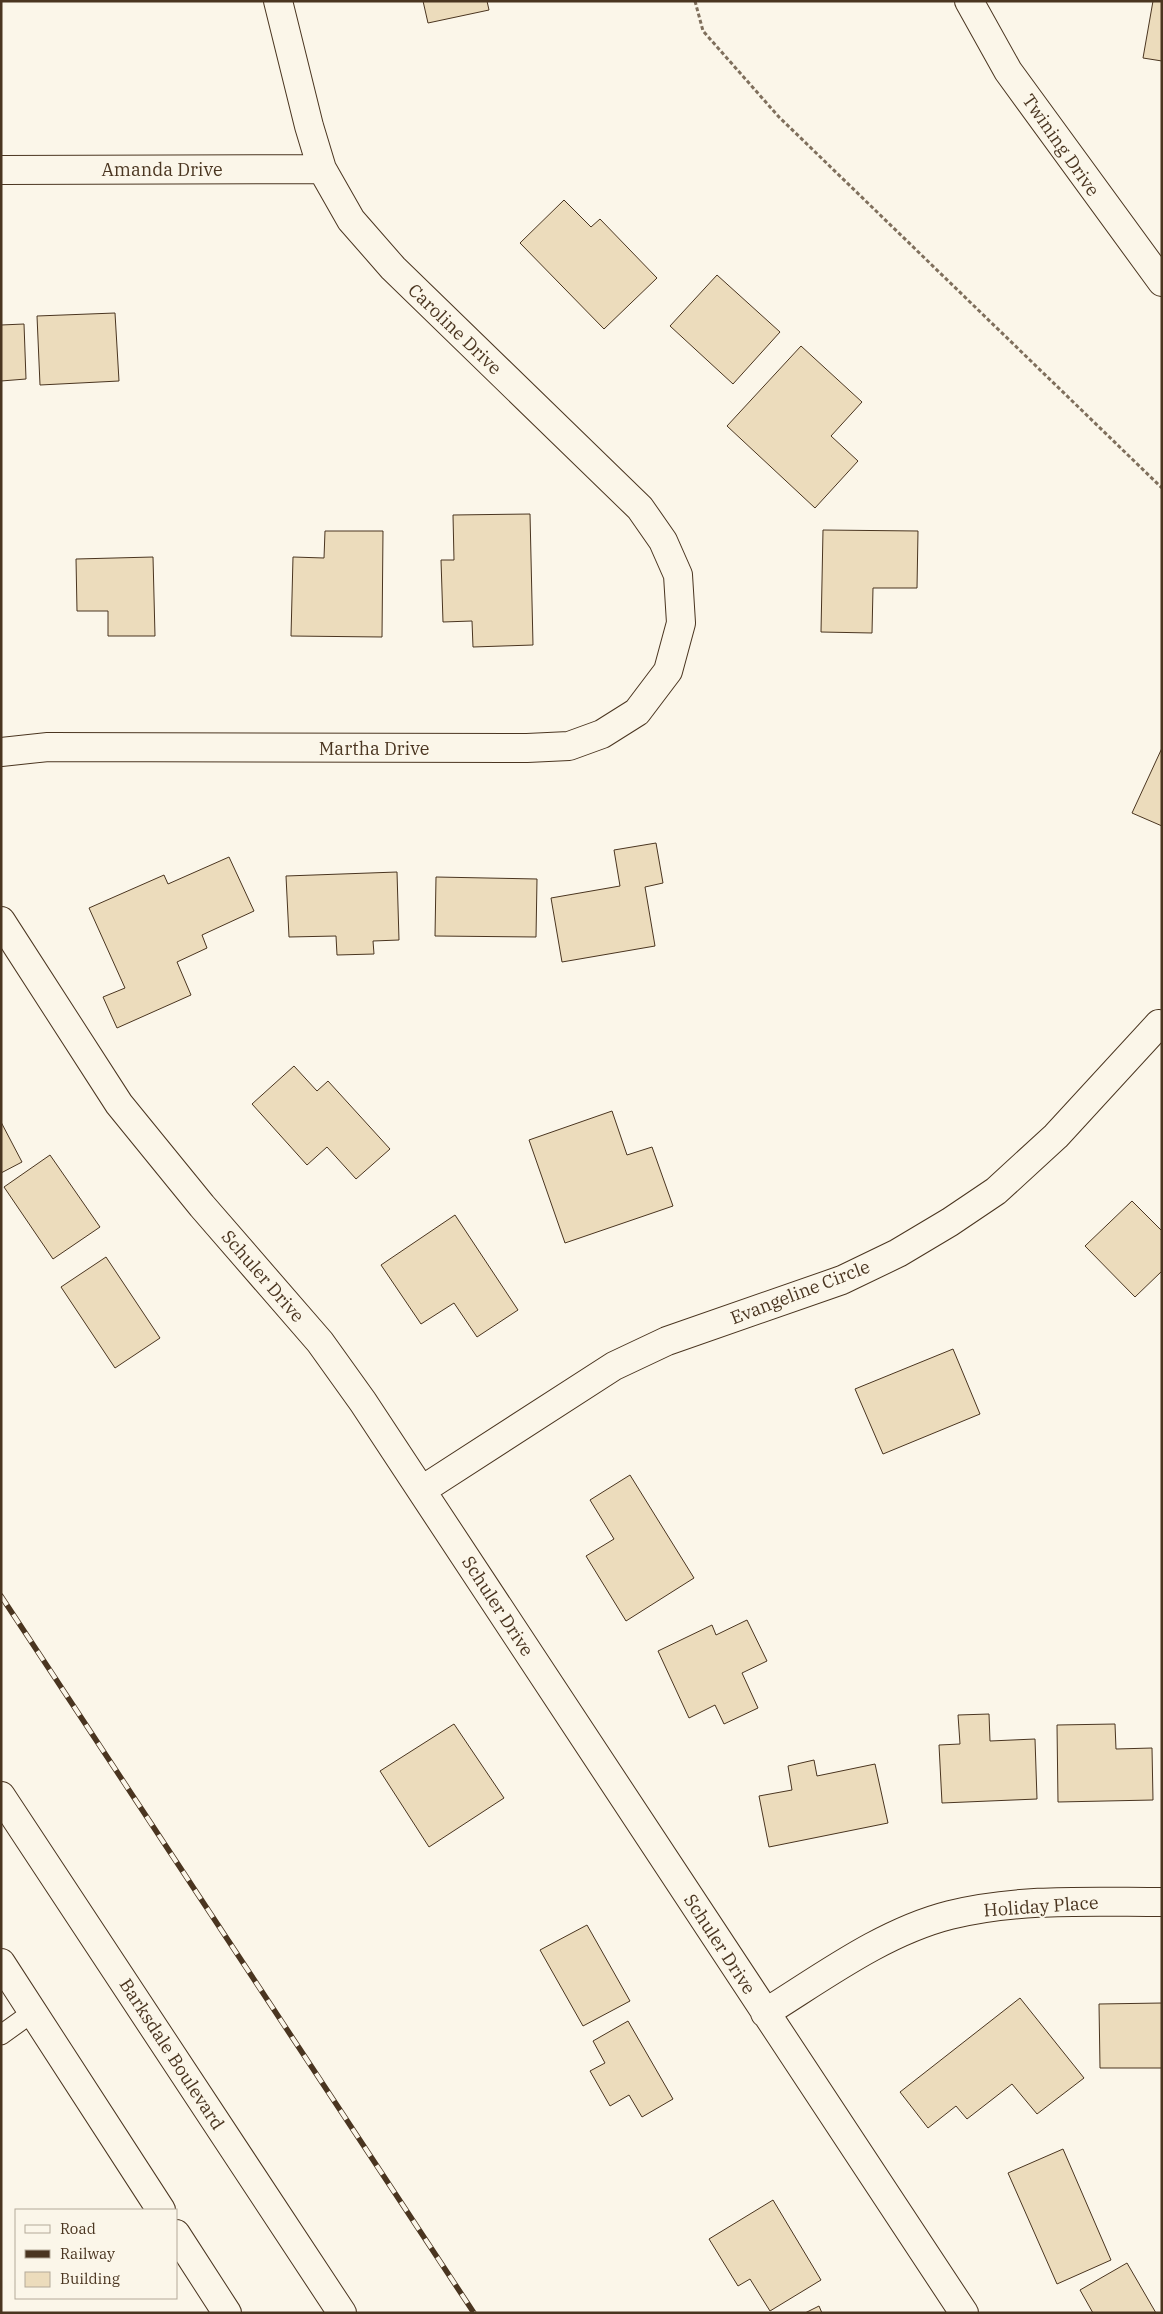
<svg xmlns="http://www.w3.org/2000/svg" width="1163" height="2314" font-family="'IBM Plex Serif',serif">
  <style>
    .building { fill: #ecdcbc; stroke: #4a3520 }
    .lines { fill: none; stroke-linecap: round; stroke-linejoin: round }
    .service-casing { stroke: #4a3520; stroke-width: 21 }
    .minor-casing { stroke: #4a3520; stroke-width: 30 }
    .primary-casing { stroke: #4a3520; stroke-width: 30 }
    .path { stroke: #7f6f5c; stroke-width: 3; stroke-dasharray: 4 2.5; stroke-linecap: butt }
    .service { stroke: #fbf6e9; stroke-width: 19 }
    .minor { stroke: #fbf6e9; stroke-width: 28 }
    .primary { stroke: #fbf6e9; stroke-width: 28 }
    .rail-casing { stroke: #4a3520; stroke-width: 5.5 }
    .rail { stroke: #fbf6e9; stroke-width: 4; stroke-dasharray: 11; stroke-linecap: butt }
    .labels { text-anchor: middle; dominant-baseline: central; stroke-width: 4; stroke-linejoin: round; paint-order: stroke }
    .street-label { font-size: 18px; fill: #4a3520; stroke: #fbf6e9 }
  </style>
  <rect width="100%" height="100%" fill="#fbf6e9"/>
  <path class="building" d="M423,1H487L489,10L428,23Z
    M1153,1H1162V61L1143,58Z
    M564,200L591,227L600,219L657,278L604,329L520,243Z
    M717,275L780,332L733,384L670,326Z
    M115,313L119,381L40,385L37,316Z
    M24,324L26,379L1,381V325Z
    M801,346L862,402L831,436L858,461L815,508L727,426Z
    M530,514L533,645L473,647L472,621L443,622L441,560H454L453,515Z
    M823,530L918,531L917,588H873L872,633L821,632Z
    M325,531H383L382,637L291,636L293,557L324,558Z
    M153,557L155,636H108V611H77L76,559Z
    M1162,748V826L1132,813Z
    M656,843L663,883L645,887L655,946L562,962L551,898L620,886L614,850Z
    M229,857L254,911L202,935L207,948L177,962L191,995L117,1028L103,997L125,988L89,908L164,875L168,884Z
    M397,872L399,940L373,941L374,954L337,955L336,936L289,937L286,876Z
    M436,877L537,879L536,937L435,936Z
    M294,1066L317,1091L328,1081L390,1149L356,1179L327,1147L307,1165L252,1104Z
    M612,1111L627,1155L652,1147L673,1206L565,1243L529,1140Z
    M1,1122L22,1162L1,1173Z
    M50,1155L100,1227L53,1259L4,1187Z
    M1132,1201L1162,1231V1271L1135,1297L1085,1246Z
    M455,1215L518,1310L477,1337L454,1303L421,1324L381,1265Z
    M106,1257L160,1338L115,1368L61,1287Z
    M953,1349L980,1414L883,1454L855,1389Z
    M630,1475L694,1578L626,1621L586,1556L614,1539L590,1500Z
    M747,1620L767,1661L742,1673L758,1708L724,1724L715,1705L689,1718L658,1651L712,1625L716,1635Z
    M989,1714L990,1741L1035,1739L1037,1799L942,1803L939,1745L960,1744L958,1715Z
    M454,1724L504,1798L429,1847L380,1771Z
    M1115,1724L1116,1749L1152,1748L1153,1800L1058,1802L1057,1725Z
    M814,1760L817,1776L875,1764L888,1823L769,1847L759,1796L792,1790L788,1766Z
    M587,1925L630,2001L583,2026L540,1950Z
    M1020,1998L1084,2078L1037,2114L1012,2084L967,2119L956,2106L928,2128L900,2092Z
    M1162,2003V2068H1100L1099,2004Z
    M628,2021L673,2099L642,2117L629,2095L610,2106L590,2071L605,2063L593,2041Z
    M1063,2149L1111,2260L1057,2284L1008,2173Z
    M773,2200L821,2280L770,2311L750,2279L738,2286L709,2239Z
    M1127,2263L1156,2313H1093L1080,2290Z
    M819,2306L822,2313H805Z"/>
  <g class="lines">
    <g class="service-casing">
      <path id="service" d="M1,2035L33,2012"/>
    </g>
    <g class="minor-casing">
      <path id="minor" d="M969,1L1008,71L1162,282
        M1,170L322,169
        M1,752L48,747L527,748L569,746L602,734L637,712L668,671L681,623L678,575L663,541L640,508L393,268L351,220L322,169L309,126L278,1
        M1,921L119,1104L202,1206L320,1342L363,1402L964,2313
        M422,1490L614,1366L667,1341L842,1280L898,1253L950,1222L996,1191L1056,1136L1159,1024L1162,1027
        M765,2013C823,1977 883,1932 950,1915C1019,1898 1091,1902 1162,1902"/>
    </g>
    <g class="primary-casing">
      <path id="primary" d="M1,1796L342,2313
        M1,1963L161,2210
        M176,2234L227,2313"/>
    </g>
    <path class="path" d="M695,1L703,31L779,117L1162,488"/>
    <use href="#service" class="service"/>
    <use href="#minor" class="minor"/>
    <use href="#primary" class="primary"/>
    <g class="rail-casing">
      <path id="rail" d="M1,1596L474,2313"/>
    </g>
    <use href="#rail" class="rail"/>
  </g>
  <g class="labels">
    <g class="street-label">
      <text transform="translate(1061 145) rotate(55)">Twining Drive</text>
      <text x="162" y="169">Amanda Drive</text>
      <text transform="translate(455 329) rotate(44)">Caroline Drive</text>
      <text x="374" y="748">Martha Drive</text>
      <text transform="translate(263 1276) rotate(49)">Schuler Drive</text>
      <text transform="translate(800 1292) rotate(-21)">Evangeline Circle</text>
      <text transform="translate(498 1606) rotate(57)">Schuler Drive</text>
      <text transform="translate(1041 1906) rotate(-4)">Holiday Place</text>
      <text transform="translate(720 1944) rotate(57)">Schuler Drive</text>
      <text transform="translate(172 2054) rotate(57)">Barksdale Boulevard</text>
    </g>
  </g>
  <rect width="1163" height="2314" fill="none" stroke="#4a3520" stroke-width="5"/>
  <rect x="15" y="2209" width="162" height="90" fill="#fbf6e9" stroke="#b4a999"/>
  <rect x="25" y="2225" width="25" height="8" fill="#fbf6e9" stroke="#b4a999"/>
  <text x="60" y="2234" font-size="15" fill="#4a3520">Road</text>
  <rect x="25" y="2250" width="25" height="8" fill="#4a3520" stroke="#b4a999"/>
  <text x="60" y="2259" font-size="15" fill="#4a3520">Railway</text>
  <rect x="25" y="2272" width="25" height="15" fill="#ecdcbc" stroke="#b4a999"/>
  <text x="60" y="2284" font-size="15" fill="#4a3520">Building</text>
</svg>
